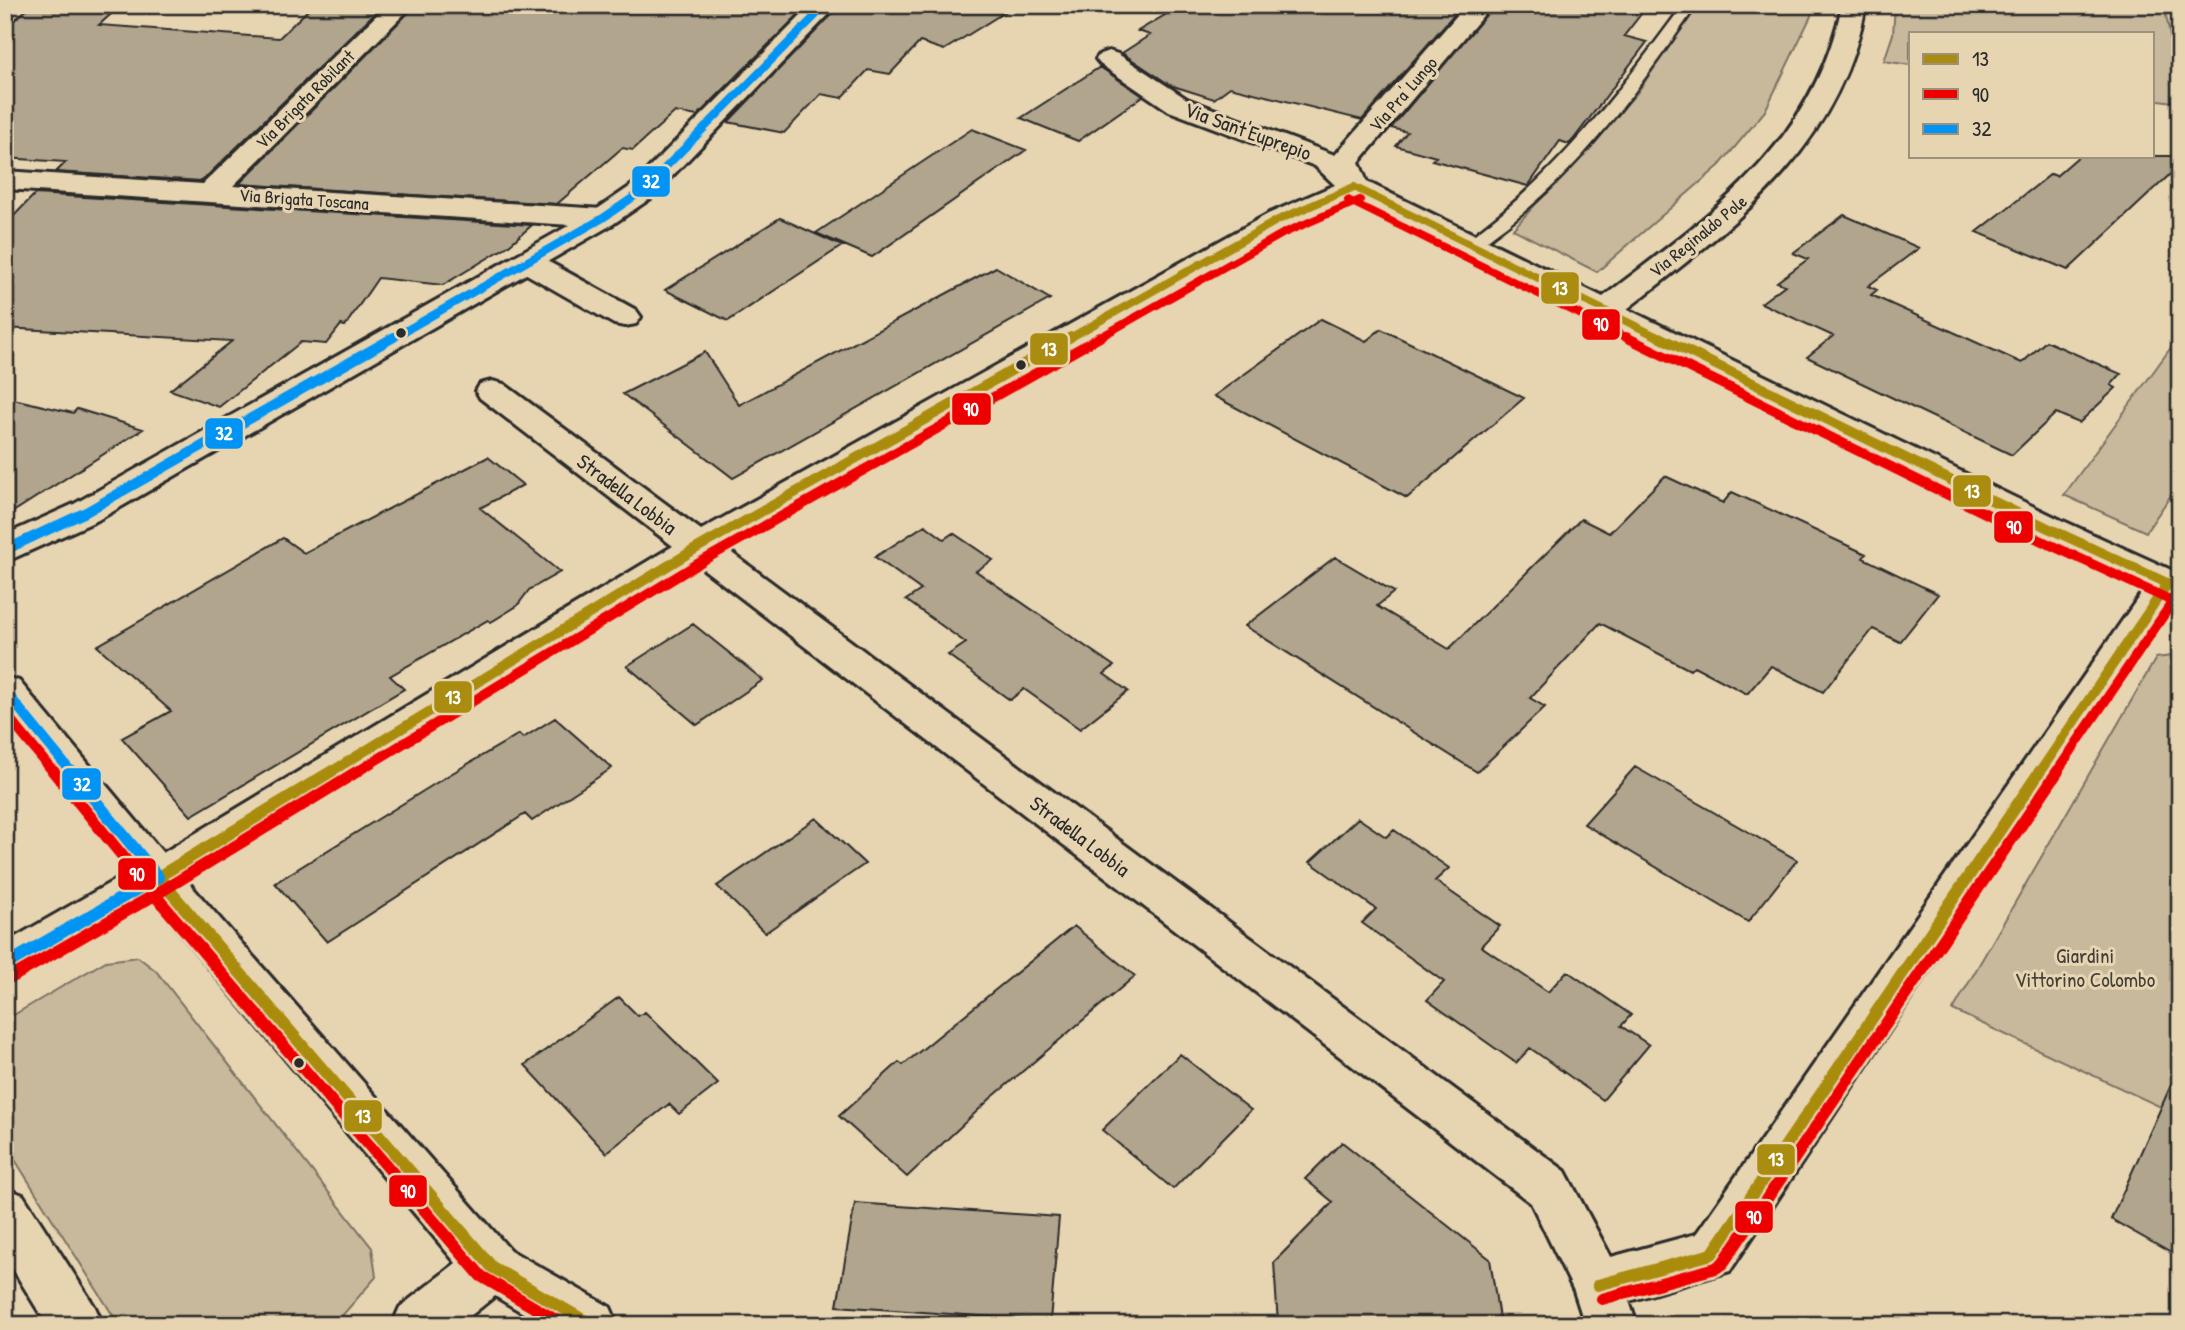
<svg xmlns="http://www.w3.org/2000/svg" width="2185" height="1330" font-family="'Patrick Hand',sans-serif">
  <style>
    .green { fill: #c8b99c; stroke: #7a7264; stroke-width: 2 }
    .building { fill: #b2a58d; stroke: #2b2b2b; stroke-width: 2 }
    .lines { fill: none; stroke-linecap: round; stroke-linejoin: round }
    .lane-casing { stroke: #2b2b2b; stroke-width: 5 }
    .street-casing { stroke: #2b2b2b; stroke-width: 6 }
    .secondary-casing { stroke: #2b2b2b; stroke-width: 6 }
    .lane { fill: #e7d5b2; fill-rule: evenodd }
    .street { fill: #e7d5b2; fill-rule: evenodd }
    .secondary { fill: #e7d5b2; fill-rule: evenodd }
    .bus-1-far2-casing { stroke: #e7d5b2; stroke-width: 11 }
    .bus-1-far1-casing { stroke: #e7d5b2; stroke-width: 15 }
    .bus-1-casing { stroke: #e7d5b2; stroke-width: 18 }
    .bus-2-far2-casing { stroke: #e7d5b2; stroke-width: 11 }
    .bus-2-far1-casing { stroke: #e7d5b2; stroke-width: 15 }
    .bus-2-casing { stroke: #e7d5b2; stroke-width: 18 }
    .bus-3-far2-casing { stroke: #e7d5b2; stroke-width: 11 }
    .bus-3-far1-casing { stroke: #e7d5b2; stroke-width: 15 }
    .bus-3-casing { stroke: #e7d5b2; stroke-width: 18 }
    .bus-1-far2 { stroke: #aa8c11; stroke-width: 8 }
    .bus-1-far1 { stroke: #aa8c11; stroke-width: 10 }
    .bus-1 { stroke: #aa8c11; stroke-width: 12 }
    .bus-2-far2 { stroke: #e00; stroke-width: 8 }
    .bus-2-far1 { stroke: #e00; stroke-width: 10 }
    .bus-2 { stroke: #e00; stroke-width: 12 }
    .bus-3-far2 { stroke: #0294f4; stroke-width: 8 }
    .bus-3-far1 { stroke: #0294f4; stroke-width: 10 }
    .bus-3 { stroke: #0294f4; stroke-width: 12 }
    .bus-dot { fill: #2b2b2b; stroke: #e7d5b2; stroke-width: 2.5 }
    .labels { text-anchor: middle; dominant-baseline: central; stroke-width: 6; stroke-linejoin: round; paint-order: stroke }
    .far-street-label { font-size: 18px; fill: #2b2b2b; stroke: #e7d5b2 }
    .street-label { font-size: 21px; fill: #2b2b2b; stroke: #e7d5b2 }
    .park-label { font-size: 21px; fill: #43403c; stroke: #e7d5b2 }
    .line-badge { stroke: #e7d5b2; stroke-width: 2.5 }
    .badge-label { font-size: 19px; text-anchor: middle; font-weight: bold; fill: #fff }
  </style>
  <rect width="100%" height="100%" fill="#e7d5b2"/>
  <filter id="ink" filterUnits="userSpaceOnUse"><feTurbulence type="fractalNoise" baseFrequency=".0143" numOctaves="2"/><feDisplacementMap in="SourceGraphic" scale="14" xChannelSelector="R" yChannelSelector="G"/><feConvolveMatrix kernelMatrix="1 2 1 2 8 2 1 2 1" color-interpolation-filters="sRGB"/></filter>
  <g filter="url(#ink)">
    <path class="green" d="M1698,5H1813L1811,16L1765,111L1720,165L1597,272L1513,229L1637,93Z
      M1895,5H2164L2173,51L2180,52V103L2152,99V33H1910V65L1884,61L1893,34Z
      M2180,335V482L2146,532L2064,495Z
      M2180,655V1116L1953,1010L2156,658Z
      M138,957L156,971L372,1248L376,1277L334,1325H119L5,1144V1020L106,961Z"/>
    <path class="building" d="M32,5H121L99,25L279,38L313,5H383L202,181L56,172L66,162L5,158V28Z
      M416,5H808L697,116L675,112L633,150L622,148L557,204L239,184Z
      M841,5H1016L944,50L920,42L890,74L868,70L842,98L821,94L784,133L728,122Z
      M1182,5H1462L1362,120L1230,87L1214,99L1170,85L1122,53L1150,35L1138,31Z
      M1494,5H1648L1624,36L1647,42L1573,140L1569,144L1560,141L1528,186L1432,160L1436,157L1396,146L1407,132L1391,128Z
      M1100,67L1143,96L1078,141L1021,118Z
      M972,129L1026,150L872,257L816,233Z
      M2079,156H2180V165L2068,270L1977,232L2051,174L2056,176Z
      M35,194L532,225L508,246L443,285L378,278L345,326L341,325L326,344L301,342L219,407L170,390L232,341L5,328V225Z
      M1844,215L1919,248L1868,286L1877,290L1871,295L2022,363L2046,341L2121,374L2111,385L2116,388L2079,423L2056,413L2012,455L1807,357L1833,336L1761,303L1785,285L1777,282L1808,259L1793,253Z
      M780,218L842,246L728,321L665,290Z
      M996,267L1050,299L733,478L623,394L705,352L739,405Z
      M1321,319L1366,341L1381,329L1524,398L1407,498L1214,396Z
      M5,397L73,413L77,409L143,429L5,517Z
      M488,457L523,485L480,508L560,572L529,590L517,606L491,622L488,620L390,676L404,689L191,816L122,738L171,711L97,646L283,538L304,553Z
      M1665,476L1723,503L1732,492L1866,554L1863,558L1938,594L1900,642L1873,629L1823,692L1771,666L1747,694L1694,666L1690,670L1600,623L1530,698L1545,707L1477,772L1245,626L1335,557L1394,592L1377,606L1449,649L1581,519L1609,533Z
      M925,525L944,539L953,533L993,560L976,571L1114,666L1104,674L1128,691L1080,729L1024,689L1010,700L948,655L966,643L906,600L921,590L875,557Z
      M693,624L763,680L697,725L627,666Z
      M555,718L612,768L532,821L525,814L327,942L275,883L449,775L519,734L523,738Z
      M1635,767L1797,860L1748,922L1584,824Z
      M816,818L865,864L765,933L717,886Z
      M1358,818L1386,837L1394,830L1449,868L1435,881L1500,926L1481,946L1548,992L1567,971L1631,1015L1621,1026L1649,1045L1603,1100L1530,1048L1516,1063L1427,1000L1444,982L1362,923L1376,909L1310,862Z
      M1074,926L1135,976L990,1099L907,1177L839,1116L899,1062L903,1065Z
      M619,997L638,1016L645,1012L718,1084L679,1114L669,1104L606,1153L525,1065Z
      M1180,1054L1251,1110L1173,1189L1102,1130Z
      M2180,1065V1258L2111,1219Z
      M1342,1142L1490,1259L1500,1325H1278L1274,1262L1333,1202L1305,1179Z
      M855,1203L1059,1217L1050,1321L837,1306Z"/>
    <g class="lines">
      <g class="lane-casing">
        <path id="lane" d="M1683,5H1697C1640,86 1579,174 1498,232C1488,239 1478,251 1465,247L1463,244L1465,241C1555,178 1618,93 1683,5Z"/>
      </g>
      <g class="street-casing">
        <path id="street" d="M387,5H413L233,186L603,209L613,212L618,218L613,224L603,227L5,189V171L203,184Z
          M1466,5H1492L1359,162L1367,182L1603,297C1710,215 1813,146 1842,5H1866C1840,149 1735,224 1627,309L2061,520L2180,574V602L2175,600L1730,1271L1629,1301L1637,1325H1585L1574,1291L1531,1203L697,564L187,881L510,1250L610,1307L618,1325H543L495,1296L459,1325H392L400,1307L456,1263L143,889L137,877L143,865L673,546L480,398L476,391L480,384L492,381L504,384L701,530L1268,214L1335,185L1315,166L1169,111L1100,64L1096,59L1100,54L1109,51L1118,54L1187,99L1335,155ZM1353,198L2035,536L2145,588L1696,1234L1611,1257L1565,1171L725,548L1288,226Z
          M527,253L538,256L636,310L641,317L636,324L625,326L614,324L516,268L512,262L516,256Z
          M5,1188L23,1195L95,1307L103,1325H47L5,1256Z"/>
      </g>
      <g class="secondary-casing">
        <path id="secondary" d="M812,5H838L651,198L613,224L98,520L5,562V535L74,504L593,212L631,186Z
          M5,677L19,681L173,865L179,877L173,889L21,978L5,984V943L129,872L5,719Z"/>
      </g>
      <use href="#lane" class="lane"/>
      <use href="#street" class="street"/>
      <use href="#secondary" class="secondary"/>
      <g class="bus-1-far2-casing">
        <path id="bus-1-far2" d="M1354,187L1662,339
          M1068,339L1278,220L1354,187"/>
      </g>
      <g class="bus-1-far1-casing">
        <path id="bus-1-far1" d="M1659,337L2048,528L2180,589
          M329,773L697,548L1071,337
          M2039,773L2168,583"/>
      </g>
      <g class="bus-1-casing">
        <path id="bus-1" d="M158,877L332,771
          M158,877L492,1267L592,1325
          M1598,1285L1712,1254L2040,771"/>
      </g>
      <g class="bus-2-far2-casing">
        <path id="bus-2-far2" d="M1348,200L1630,339
          M1097,339L1284,233L1360,200"/>
      </g>
      <g class="bus-2-far1-casing">
        <path id="bus-2-far1" d="M1626,337L2042,541L2174,602
          M5,713L54,773
          M355,773L704,560L1100,337
          M2056,773L2180,591"/>
      </g>
      <g class="bus-2-casing">
        <path id="bus-2" d="M53,771L147,886L481,1276L564,1325
          M12,977L165,889L358,771
          M1602,1299L1716,1268L1723,1263L2058,771"/>
      </g>
      <g class="bus-3-far2-casing">
        <path id="bus-3-far2" d="M391,339L603,218L641,192L826,5"/>
      </g>
      <g class="bus-3-far1-casing">
        <path id="bus-3-far1" d="M5,550L86,512L394,337
          M5,691L72,773"/>
      </g>
      <g class="bus-3-casing">
        <path id="bus-3" d="M71,771L158,877
          M5,965L158,877"/>
      </g>
      <use href="#bus-1-far2" class="bus-1-far2"/>
      <use href="#bus-1-far1" class="bus-1-far1"/>
      <use href="#bus-1" class="bus-1"/>
      <use href="#bus-2-far2" class="bus-2-far2"/>
      <use href="#bus-2-far1" class="bus-2-far1"/>
      <use href="#bus-2" class="bus-2"/>
      <use href="#bus-3-far2" class="bus-3-far2"/>
      <use href="#bus-3-far1" class="bus-3-far1"/>
      <use href="#bus-3" class="bus-3"/>
    </g>
  </g>
  <g class="bus-dot">
    <circle cx="401" cy="333" r="6"/>
    <circle cx="1021" cy="365" r="6"/>
    <circle cx="299" cy="1063" r="6"/>
  </g>
  <g class="labels">
    <g class="far-street-label">
      <text transform="translate(1403 94) rotate(-49)">Via Pra' Lungo</text>
      <text transform="translate(305 99) rotate(-45)">Via Brigata Robilant</text>
      <text transform="translate(304 199) rotate(4)">Via Brigata Toscana</text>
      <text transform="translate(1698 236) rotate(-39)">Via Reginaldo Pole</text>
    </g>
    <g class="street-label">
      <text transform="translate(1248 131) rotate(20)">Via Sant'Euprepio</text>
      <text transform="translate(627 494) rotate(37)">Stradella Lobbia</text>
      <text transform="translate(1080 836) rotate(37)">Stradella Lobbia</text>
    </g>
    <g class="park-label">
      <text x="2085" y="955">Giardini<tspan x="2085" dy="24">Vittorino Colombo</tspan></text>
    </g>
  </g>
  <g class="line-badge">
    <rect x="631" y="165" width="40" height="33" rx="7" fill="#0294f4"/>
    <rect x="1540" y="271" width="40" height="34" rx="7" fill="#aa8c11"/>
    <rect x="1581" y="308" width="40" height="33" rx="7" fill="#e00"/>
    <rect x="1029" y="332" width="40" height="34" rx="7" fill="#aa8c11"/>
    <rect x="951" y="392" width="41" height="34" rx="7" fill="#e00"/>
    <rect x="204" y="417" width="40" height="33" rx="7" fill="#0294f4"/>
    <rect x="1952" y="474" width="40" height="34" rx="7" fill="#aa8c11"/>
    <rect x="1993" y="510" width="41" height="34" rx="7" fill="#e00"/>
    <rect x="433" y="680" width="40" height="34" rx="7" fill="#aa8c11"/>
    <rect x="61" y="767" width="41" height="34" rx="7" fill="#0294f4"/>
    <rect x="117" y="857" width="40" height="34" rx="7" fill="#e00"/>
    <rect x="343" y="1099" width="40" height="34" rx="7" fill="#aa8c11"/>
    <rect x="1756" y="1143" width="40" height="33" rx="7" fill="#aa8c11"/>
    <rect x="388" y="1174" width="40" height="34" rx="7" fill="#e00"/>
    <rect x="1734" y="1200" width="40" height="34" rx="7" fill="#e00"/>
  </g>
  <g class="badge-label">
    <text x="651" y="188">32</text>
    <text x="1560" y="295">13</text>
    <text x="1601" y="331">90</text>
    <text x="1049" y="356">13</text>
    <text x="971" y="416">90</text>
    <text x="224" y="440">32</text>
    <text x="1972" y="498">13</text>
    <text x="2014" y="534">90</text>
    <text x="453" y="704">13</text>
    <text x="82" y="791">32</text>
    <text x="137" y="881">90</text>
    <text x="363" y="1123">13</text>
    <text x="1776" y="1166">13</text>
    <text x="408" y="1198">90</text>
    <text x="1754" y="1224">90</text>
  </g>
  <rect width="2185" height="1330" fill="none" stroke="#e7d5b2" stroke-width="28"/>
  <rect x="14" y="14" width="2157" height="1302" fill="none" stroke="#2b2b2b" stroke-width="2.5" filter="url(#ink)"/>
  <rect x="1909" y="32" width="245" height="126" fill="#e7d5b2" stroke="#9c917c" stroke-width="2"/>
  <rect x="1923" y="54" width="35" height="10" fill="#aa8c11" stroke="#9c917c" stroke-width="2"/>
  <text x="1972" y="66" font-size="21" fill="#2b2b2b">13</text>
  <rect x="1923" y="89" width="35" height="10" fill="#ee0000" stroke="#9c917c" stroke-width="2"/>
  <text x="1972" y="102" font-size="21" fill="#2b2b2b">90</text>
  <rect x="1923" y="124" width="35" height="10" fill="#0294f4" stroke="#9c917c" stroke-width="2"/>
  <text x="1972" y="136" font-size="21" fill="#2b2b2b">32</text>
</svg>
